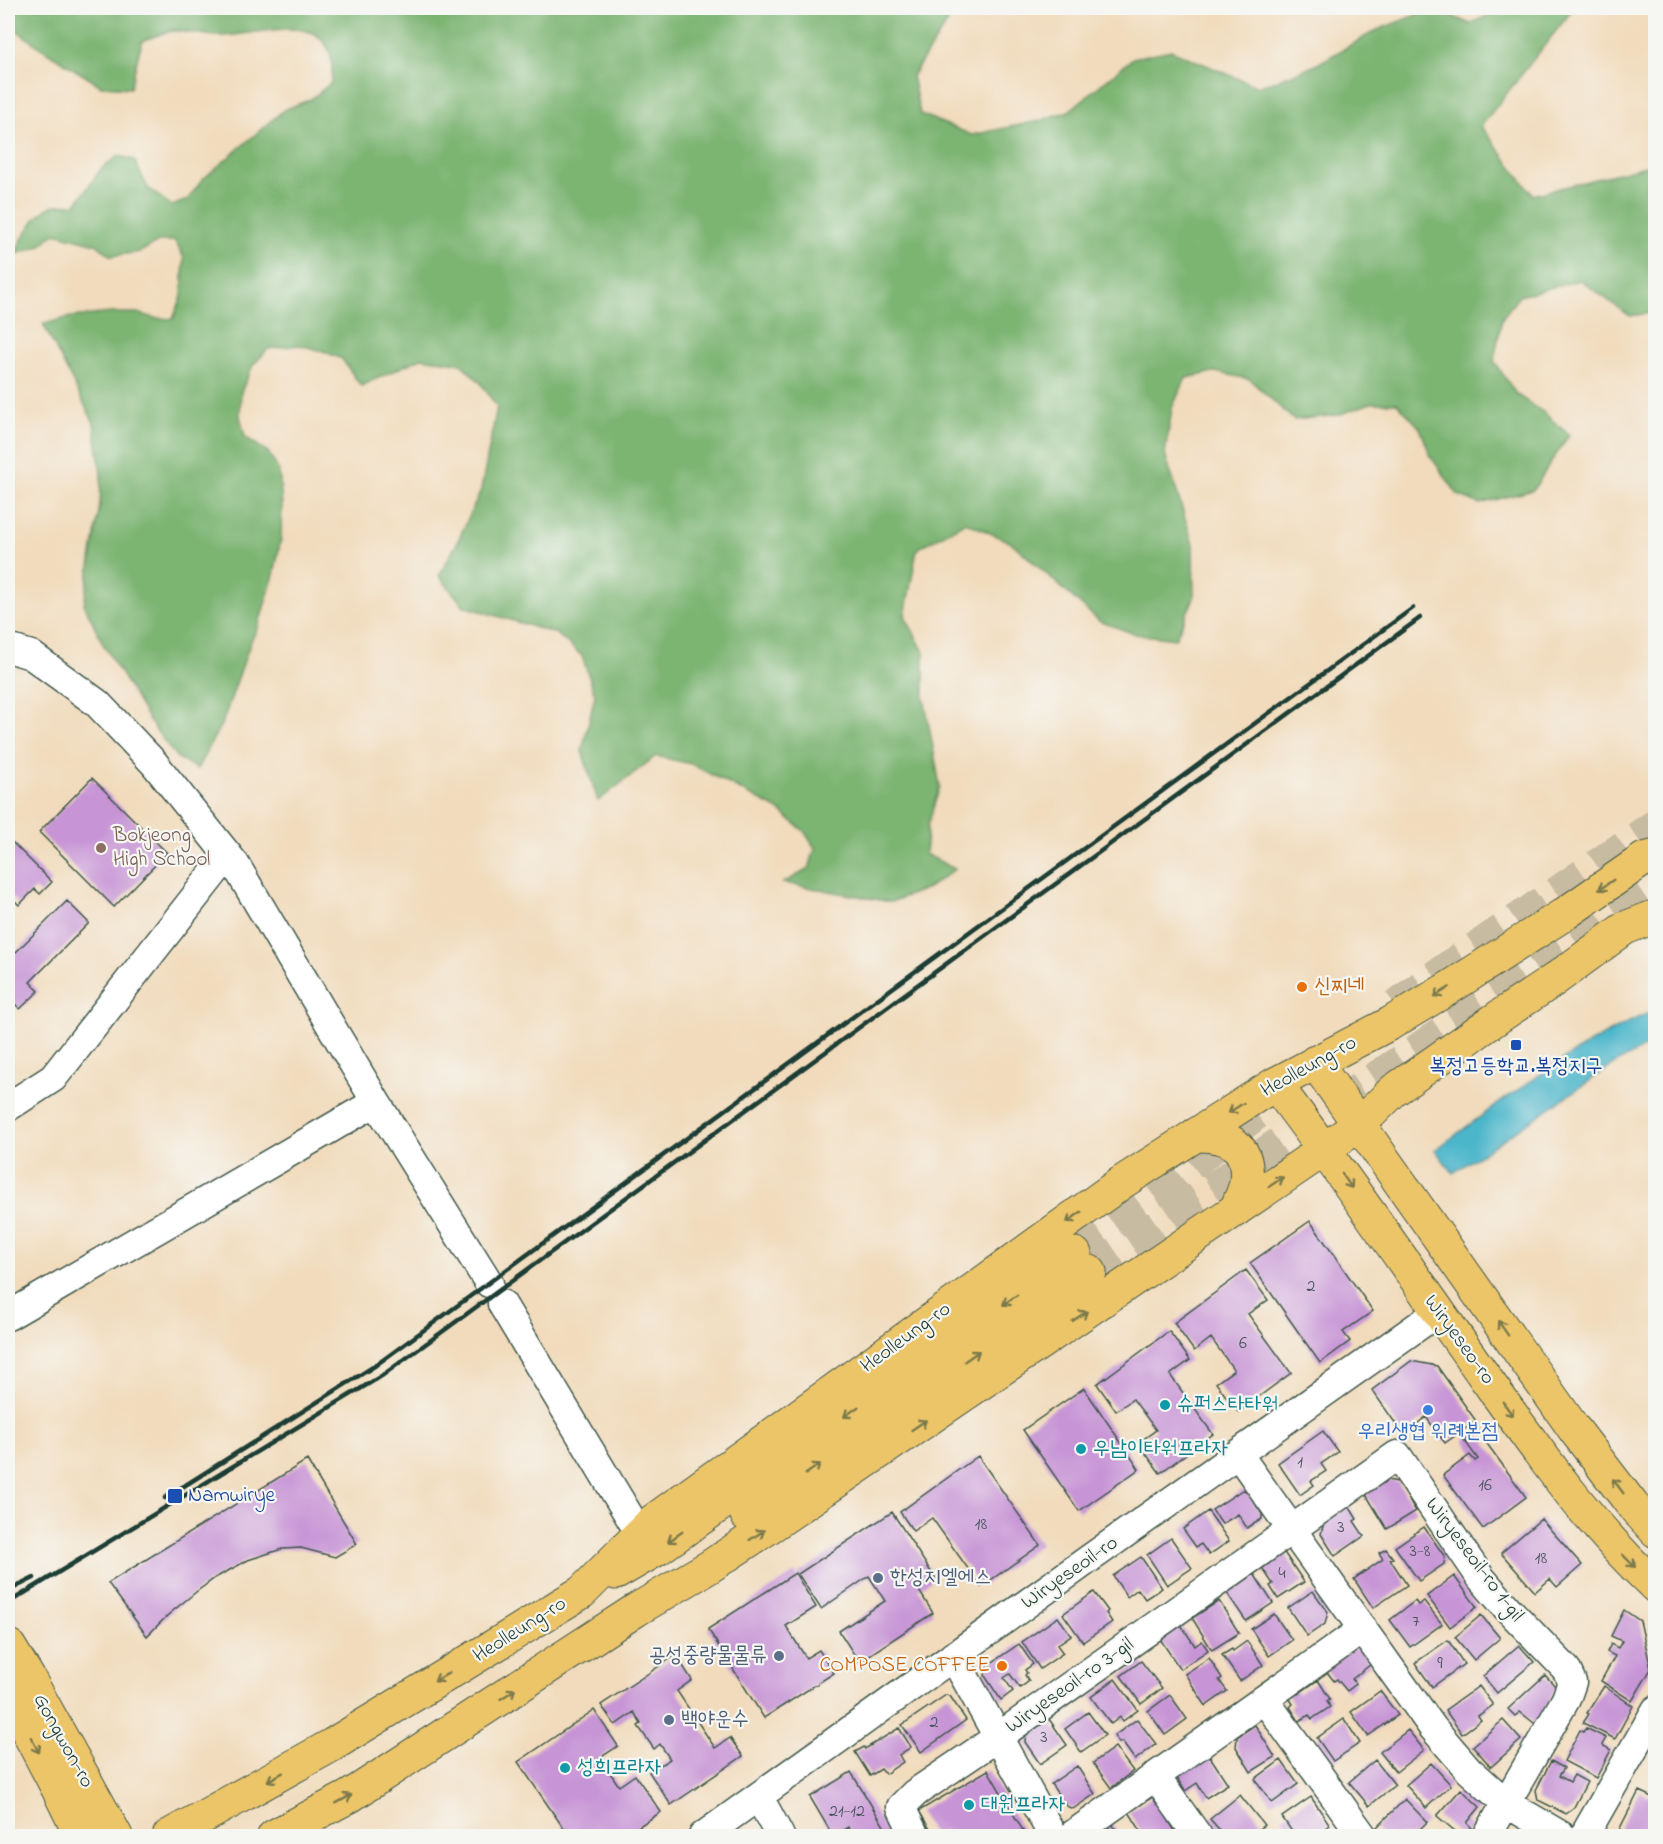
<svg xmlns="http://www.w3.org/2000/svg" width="1663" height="1844" font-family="'Indie Flower','Poor Story',sans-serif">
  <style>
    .forest { fill: #7bb472; stroke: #4d7853; stroke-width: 1.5 }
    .water { fill: #4cb6ca; stroke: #367a7f; stroke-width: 1.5 }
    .building { fill: #c795d6 }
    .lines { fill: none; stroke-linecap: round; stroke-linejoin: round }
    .major-tunnel { stroke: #c7bba1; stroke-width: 33; stroke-dasharray: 33 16; stroke-linecap: butt }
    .minor-casing { stroke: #3e5548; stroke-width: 31 }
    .major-casing { stroke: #3e5548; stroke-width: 35 }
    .minor { stroke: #fff; stroke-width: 28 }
    .major { stroke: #edc569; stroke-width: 33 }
    .rail { stroke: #1f3d34; stroke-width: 4.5 }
    .oneway { stroke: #7c7a4c }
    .education-dot { fill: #8d6e63; stroke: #f6f6f2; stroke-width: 2 }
    .food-dot { fill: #e8710a; stroke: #f6f6f2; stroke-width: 2 }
    .transit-dot { fill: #1a4fb4; stroke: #f6f6f2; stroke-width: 2 }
    .culture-dot { fill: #0f9aa8; stroke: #f6f6f2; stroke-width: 2 }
    .shop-dot { fill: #3f7fe0; stroke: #f6f6f2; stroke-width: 2 }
    .service-dot { fill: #5c6f8a; stroke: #f6f6f2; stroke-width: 2 }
    .labels { text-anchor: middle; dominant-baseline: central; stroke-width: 4.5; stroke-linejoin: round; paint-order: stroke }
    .number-label { font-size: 18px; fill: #49535c }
    .education-label { font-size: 21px; fill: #785e54; stroke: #f6f6f2; text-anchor: start }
    .food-label { font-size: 21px; fill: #c56008; stroke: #f6f6f2; text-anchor: start }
    .street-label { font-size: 21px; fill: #1f3d34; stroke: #f6f6f2 }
    .transit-label { font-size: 21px; fill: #164399; stroke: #f6f6f2 }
    .culture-label { font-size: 21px; fill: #0d838f; stroke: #f6f6f2; text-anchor: start }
    .shop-label { font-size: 21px; fill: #366cbe; stroke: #f6f6f2 }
    .service-label { font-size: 21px; fill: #4e5e75; stroke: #f6f6f2; text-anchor: start }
  </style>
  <rect width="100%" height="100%" fill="#f6f6f2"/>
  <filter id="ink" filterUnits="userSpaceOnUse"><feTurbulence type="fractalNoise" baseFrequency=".0167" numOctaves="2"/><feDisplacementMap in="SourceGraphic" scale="12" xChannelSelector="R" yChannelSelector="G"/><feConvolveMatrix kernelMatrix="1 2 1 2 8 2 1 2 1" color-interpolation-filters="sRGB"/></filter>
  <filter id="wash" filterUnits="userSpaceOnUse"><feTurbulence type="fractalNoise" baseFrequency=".008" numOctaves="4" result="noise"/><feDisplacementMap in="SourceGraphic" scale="24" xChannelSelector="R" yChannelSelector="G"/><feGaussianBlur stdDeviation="1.35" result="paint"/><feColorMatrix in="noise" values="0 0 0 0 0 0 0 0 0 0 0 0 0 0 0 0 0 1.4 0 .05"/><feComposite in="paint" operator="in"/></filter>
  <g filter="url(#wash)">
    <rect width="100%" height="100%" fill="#f1dbbc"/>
    <path class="forest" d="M8,8H957L912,76L920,114L972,135L1039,121L1069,111L1133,58L1171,50L1258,87L1314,66L1377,30L1434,8L1470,24L1503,8H1574L1481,126L1533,195L1646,166L1655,157V312L1630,316L1580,280L1519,296L1502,318L1494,361L1516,394L1543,412L1569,435L1533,490L1480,504L1458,495L1431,457L1420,428L1397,403H1371L1338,415L1294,420L1249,379L1215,372L1186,378L1172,408L1165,454L1193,544L1194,598L1175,639L1135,634L1099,621L1012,543L966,522L917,549L905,616L924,652V698L940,786L928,824L925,854L955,869L928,888L891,902L783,883L809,869L815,848L804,831L777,809L691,764L656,756L598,801L582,751L595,695L582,656L557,634L464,606L439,576L456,545L481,490L497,407L480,382L460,363L421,358L361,386L342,359L323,351L300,345L268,349L253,365L241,392L240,416L245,437L268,452L279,471L282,506L281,538L274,575L258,627L251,641L223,721L197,769L176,757L150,722L104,646L84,604L100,504L101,474L94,423L43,324L71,317L112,313H137L155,318L173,319L182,296L184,258L175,241H160L140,252L111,256L96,244L55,233L40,246L14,255C22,239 34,214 52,206C58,204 69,205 76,204L101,169L118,156L134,160L148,188L172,206L187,200L203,179L284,110L311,99L331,83C341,6 270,33 224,36C207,37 190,31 173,31C163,32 151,38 142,41L130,88L101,86L42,49L15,29L8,20Z"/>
    <path class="water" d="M1655,1010V1042L1618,1062L1453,1173L1435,1150C1506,1098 1575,1045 1655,1010Z"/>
    <g id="blocks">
      <path class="building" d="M92,778L167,853L114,907L39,832Z
        M11,841L52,882L40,894L35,889L19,905L9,895L8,896V844Z
        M67,901L89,923L30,982L39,991L20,1009L12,1001L8,1005V960Z
        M1310,1221L1373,1311L1343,1332L1350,1341L1320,1363L1250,1263Z
        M1246,1270L1268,1300L1248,1314L1291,1373L1238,1412L1216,1383L1234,1370L1211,1338L1194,1351L1174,1323Z
        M1169,1331L1190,1360L1170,1375L1213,1434L1160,1473L1138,1443L1156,1430L1133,1399L1116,1411L1097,1384Z
        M1411,1361L1437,1366L1476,1421L1445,1443L1426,1417L1403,1434L1372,1390Z
        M1084,1388L1139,1469L1079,1511L1023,1430Z
        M1477,1430L1526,1497L1483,1529L1443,1475L1470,1455L1475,1461L1478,1459L1464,1440Z
        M1323,1431L1338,1452L1321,1464L1326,1471L1311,1481L1314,1485L1300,1495L1278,1463Z
        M978,1456L1040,1545L981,1587L932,1518L913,1531L900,1512Z
        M307,1460L357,1544L335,1557L301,1548L282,1549L248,1560L215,1578L196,1592L169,1614L147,1636L108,1583Z
        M1387,1480L1398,1482L1416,1511L1387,1529L1365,1493Z
        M1242,1490L1247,1491L1262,1514V1519L1247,1528L1238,1514L1222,1524L1212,1510Z
        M1349,1506L1357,1519L1354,1521L1364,1536L1335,1556L1321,1534L1324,1522Z
        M1208,1511L1229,1541L1209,1555L1201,1544L1196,1547L1183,1529Z
        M892,1512L935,1578L918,1589L933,1613L859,1662L839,1631L885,1601L869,1576L821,1609L798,1574Z
        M1541,1519L1582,1565L1557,1587L1550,1579L1535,1592L1501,1553Z
        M1424,1527L1445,1557L1444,1564L1419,1581L1395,1547Z
        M1171,1538L1192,1568L1167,1585L1147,1555Z
        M1386,1549L1393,1558L1390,1559L1407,1585L1373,1608L1354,1579L1383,1559L1379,1553Z
        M1283,1551L1304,1582L1278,1599L1270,1586L1273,1584L1261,1566Z
        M1141,1557L1162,1588L1145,1599L1138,1589L1127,1597L1113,1576Z
        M795,1573L816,1607L786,1626L806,1658L819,1650L834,1673L764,1718L708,1629Z
        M1254,1574L1273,1603L1246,1621L1227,1593Z
        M1454,1576L1477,1607L1450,1627L1427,1596Z
        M1313,1591L1328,1612L1325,1624L1307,1636L1288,1608Z
        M1094,1592L1108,1611L1106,1613L1112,1622L1083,1642L1063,1614Z
        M1219,1601L1239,1633L1212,1650L1192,1618Z
        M1415,1601L1418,1605L1424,1601L1442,1624L1410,1647L1390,1620Z
        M1624,1610L1640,1621L1651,1669L1632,1701L1601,1681L1615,1656L1607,1652L1611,1644L1618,1648L1622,1641L1611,1636Z
        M1274,1614L1292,1640L1269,1656L1251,1629Z
        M1481,1615L1500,1638L1474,1660L1455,1637Z
        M1058,1617L1071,1635L1057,1645L1063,1653L1040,1669L1022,1642Z
        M1181,1625L1195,1646L1202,1641L1208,1650L1180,1669L1160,1639Z
        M1448,1640L1464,1664L1432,1687L1415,1663Z
        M1247,1641L1263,1665L1240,1681L1222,1655L1232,1649L1233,1651Z
        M1019,1644L1033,1664L1025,1670L1027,1673L1025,1675L1029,1681L1020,1688L1010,1674L1004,1678L1013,1691L1001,1700L985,1676L987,1666Z
        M1519,1645L1534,1662L1497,1693L1483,1676Z
        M1358,1647L1371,1664L1352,1679L1356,1684L1347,1691L1337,1679L1334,1681L1320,1663Z
        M676,1655L692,1680L677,1691L715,1748L730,1738L743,1756L671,1805L649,1772L670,1759L660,1744L654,1749L638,1726L641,1724L634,1712L615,1725L601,1705Z
        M1209,1658L1222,1678L1219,1680L1227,1691L1206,1706L1185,1674Z
        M1141,1661L1162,1688L1141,1704L1121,1676Z
        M1545,1675L1556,1687L1538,1722L1534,1723L1520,1712L1515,1716L1508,1709Z
        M1115,1679L1138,1710L1123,1721L1120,1717L1111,1724L1091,1697Z
        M1318,1680L1330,1699L1327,1701L1330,1707L1312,1719L1309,1715L1299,1721L1290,1707L1293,1704L1286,1693L1294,1688L1298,1694Z
        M1479,1686L1493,1705L1478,1716L1481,1720L1462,1734L1445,1710Z
        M1604,1686L1633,1706L1615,1739L1583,1723L1589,1714L1587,1713Z
        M1380,1691L1398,1715L1368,1736L1351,1712Z
        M946,1695L950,1696L966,1720L921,1752L902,1725Z
        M1170,1695L1187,1719L1165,1735L1148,1711Z
        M594,1710L618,1746L600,1758L619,1786L635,1775L661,1812L624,1836H569L518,1762Z
        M1088,1712L1105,1735L1081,1752L1065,1729Z
        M1049,1719L1067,1745L1040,1764L1025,1742L1026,1734Z
        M1137,1719L1156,1744L1135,1760L1122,1742L1119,1743L1114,1736Z
        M1344,1719L1360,1743L1333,1761L1317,1738Z
        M1503,1720L1521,1740L1491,1767L1473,1746Z
        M1255,1725L1275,1757L1251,1772L1236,1747L1237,1737Z
        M899,1728L911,1747L899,1755L903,1762L885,1774L881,1769L870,1776L855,1752L864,1747L865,1749Z
        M1586,1728L1606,1738L1602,1745L1611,1750L1596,1778L1564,1761L1580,1730L1583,1732Z
        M1408,1730L1424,1750L1396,1772L1380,1752Z
        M1115,1747L1133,1771L1111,1788L1093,1763Z
        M1205,1749L1228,1784L1206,1798L1197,1783L1185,1791L1175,1775Z
        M1281,1760L1298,1784L1272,1803L1255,1779Z
        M1375,1760L1395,1785L1369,1806L1349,1782Z
        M1551,1761L1564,1768L1559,1776L1570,1782L1574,1775L1587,1782L1573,1809L1566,1814L1538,1800L1536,1790Z
        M1431,1763L1451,1785L1426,1808L1406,1785Z
        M1077,1766L1095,1794L1073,1809L1066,1806L1051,1784Z
        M988,1770L1026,1836H947L944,1831L934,1836L919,1811Z
        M851,1772L890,1836H846L851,1834L848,1827L833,1836L810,1797Z
        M1461,1789L1480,1807L1467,1823L1472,1828L1464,1836H1461L1437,1816Z
        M1639,1791L1656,1799V1826L1650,1836H1616Z
        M1240,1795L1264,1825L1249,1836H1225L1210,1819Z
        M1154,1796L1175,1831L1167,1836H1144L1129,1812Z
        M1311,1797L1330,1825L1313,1836H1295L1282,1817Z
        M1405,1799L1427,1822L1413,1836H1383L1375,1829Z
        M1111,1822L1120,1836H1087Z"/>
    </g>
  </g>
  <g filter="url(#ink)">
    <use href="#blocks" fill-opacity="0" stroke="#3e5548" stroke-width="1.5"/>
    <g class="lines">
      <path class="major-tunnel" d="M1396,1006L1440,973L1656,825
        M1075,1254L1279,1096
        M1090,1272L1656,888"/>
      <g class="minor-casing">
        <path id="minor" d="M8,648L31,655L97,703L154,763L235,864L376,1102L489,1283
          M8,1107L53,1078L228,855
          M502,1304L640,1534
          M8,1316L376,1102
          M1238,1454L1433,1728L1469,1770L1506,1803L1562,1836
          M953,1656L1053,1836
          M1264,1699L1363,1836
          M1155,1776L1198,1836
          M759,1797L780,1836
          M703,1836L1089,1559L1438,1312
          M915,1836L901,1807L915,1793L998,1737L1397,1455L1481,1578L1507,1608L1566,1669L1572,1682L1566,1699L1487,1836
          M1071,1836L1363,1629
          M1584,1836L1656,1710"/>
      </g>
      <g class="major-casing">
        <path id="major" d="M1315,1062L1574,1429L1633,1506L1656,1531
          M1275,1084C1351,1183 1421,1288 1494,1390C1544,1460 1593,1528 1656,1587
          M1195,1135C1228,1135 1250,1144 1246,1182C1245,1191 1239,1201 1236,1210
          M747,1515L1090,1272
          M616,1573L659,1548L1075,1254
          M9,1646L28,1677L116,1836
          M8,1694L58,1789L81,1836
          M169,1836L332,1745L582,1592L653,1521L1121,1183L1275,1084L1391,1023L1449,988L1563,915L1644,859L1656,856
          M274,1836L350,1796L636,1610L709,1567L765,1530L1325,1149L1360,1124L1393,1091L1500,1016L1554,980L1625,928L1656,916"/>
      </g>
      <use href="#minor" class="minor"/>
      <use href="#major" class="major"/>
      <path class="rail" d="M165,1498L376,1365L1413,608
        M8,1591L34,1578
        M8,1603L383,1375L1420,618"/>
    </g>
    <defs><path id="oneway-shaft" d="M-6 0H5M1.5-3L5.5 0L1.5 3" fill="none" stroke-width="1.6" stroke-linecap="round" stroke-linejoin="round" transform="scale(1.5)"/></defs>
    <g class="oneway">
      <use href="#oneway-shaft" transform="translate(1606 885) rotate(145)"/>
      <use href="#oneway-shaft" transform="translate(1442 992) rotate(148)"/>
      <use href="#oneway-shaft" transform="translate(1236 1108) rotate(147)"/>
      <use href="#oneway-shaft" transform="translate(1347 1181) rotate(55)"/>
      <use href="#oneway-shaft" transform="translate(1276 1182) rotate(-34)"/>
      <use href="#oneway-shaft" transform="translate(1074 1217) rotate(144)"/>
      <use href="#oneway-shaft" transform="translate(1010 1300) rotate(145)"/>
      <use href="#oneway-shaft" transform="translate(1080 1316) rotate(-34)"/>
      <use href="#oneway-shaft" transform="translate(1503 1328) rotate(-125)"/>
      <use href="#oneway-shaft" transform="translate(972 1356) rotate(-35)"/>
      <use href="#oneway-shaft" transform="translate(1508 1409) rotate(54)"/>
      <use href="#oneway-shaft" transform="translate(851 1412) rotate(145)"/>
      <use href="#oneway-shaft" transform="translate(919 1425) rotate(-34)"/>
      <use href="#oneway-shaft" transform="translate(813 1469) rotate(-35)"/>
      <use href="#oneway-shaft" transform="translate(1618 1486) rotate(-127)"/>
      <use href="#oneway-shaft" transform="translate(757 1535) rotate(-33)"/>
      <use href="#oneway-shaft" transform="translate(675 1537) rotate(145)"/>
      <use href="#oneway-shaft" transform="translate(1629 1561) rotate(45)"/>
      <use href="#oneway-shaft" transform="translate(442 1677) rotate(149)"/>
      <use href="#oneway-shaft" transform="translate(508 1694) rotate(-33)"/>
      <use href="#oneway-shaft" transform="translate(35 1745) rotate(62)"/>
      <use href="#oneway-shaft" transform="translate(275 1777) rotate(151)"/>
      <use href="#oneway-shaft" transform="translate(344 1799) rotate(-29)"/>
    </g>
  </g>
  <circle class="education-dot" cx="101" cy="848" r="6"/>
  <g class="food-dot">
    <circle cx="1302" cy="987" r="6"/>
    <circle cx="1002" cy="1666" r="6"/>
  </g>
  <g class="transit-dot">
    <rect x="1510" y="1039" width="12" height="12" rx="3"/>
    <rect x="167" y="1488" width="16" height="16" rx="3"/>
  </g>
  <g class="culture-dot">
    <circle cx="1165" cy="1405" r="6"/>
    <circle cx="1081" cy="1449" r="6"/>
    <circle cx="565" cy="1768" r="6"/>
    <circle cx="969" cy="1805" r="6"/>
  </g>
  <circle class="shop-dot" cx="1428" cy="1410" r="6"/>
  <g class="service-dot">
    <circle cx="878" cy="1578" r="6"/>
    <circle cx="779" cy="1656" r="6"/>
    <circle cx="669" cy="1720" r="6"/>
  </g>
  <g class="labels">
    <g class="number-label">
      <text x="1311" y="1287">2</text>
      <text x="1243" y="1344">6</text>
      <text x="1300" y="1463">1</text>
      <text x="1485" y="1486">16</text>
      <text x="981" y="1525">18</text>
      <text x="1341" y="1528">3</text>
      <text x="1420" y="1552">3-8</text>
      <text x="1541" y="1559">18</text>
      <text x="1282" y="1574">4</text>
      <text x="1416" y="1622">7</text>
      <text x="1440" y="1664">9</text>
      <text x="934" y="1723">2</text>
      <text x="1044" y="1738">3</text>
      <text x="847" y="1812">21-12</text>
    </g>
    <g class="education-label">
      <text x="113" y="836">Bokjeong<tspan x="113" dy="24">High School</tspan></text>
    </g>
    <g class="food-label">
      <text x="1314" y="987">신찌네</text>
      <text x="990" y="1666" text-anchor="end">COMPOSE COFFEE</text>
    </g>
    <g class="street-label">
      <text transform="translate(1309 1067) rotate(-29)">Heolleung-ro</text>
      <text transform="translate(906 1338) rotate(-36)">Heolleung-ro</text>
      <text transform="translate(1459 1340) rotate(54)">Wiryeseo-ro</text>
      <text transform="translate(1474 1560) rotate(53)">Wiryeseoil-ro 1-gil</text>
      <text transform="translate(1070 1573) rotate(-35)">Wiryeseoil-ro</text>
      <text transform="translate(520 1630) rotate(-32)">Heolleung-ro</text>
      <text transform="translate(1070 1686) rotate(-35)">Wiryeseoil-ro 3-gil</text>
      <text transform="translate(63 1741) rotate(61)">Gongwon-ro</text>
    </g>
    <g class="transit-label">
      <text x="1516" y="1067">복정고등학교.복정지구</text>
      <text x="188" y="1496" text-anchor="start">Namwirye</text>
    </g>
    <g class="culture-label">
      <text x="1177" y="1405">슈퍼스타타워</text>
      <text x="1093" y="1449">우남이타워프라자</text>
      <text x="577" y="1768">성희프라자</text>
      <text x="981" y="1805">대원프라자</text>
    </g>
    <g class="shop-label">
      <text x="1428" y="1432">우리생협 위례본점</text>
    </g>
    <g class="service-label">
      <text x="890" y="1578">한성지엘에스</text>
      <text x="767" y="1656" text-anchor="end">공성중량물물류</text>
      <text x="681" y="1720">백야운수</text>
    </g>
  </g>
  <rect width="1663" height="1844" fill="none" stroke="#f6f6f2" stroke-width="30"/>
</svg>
